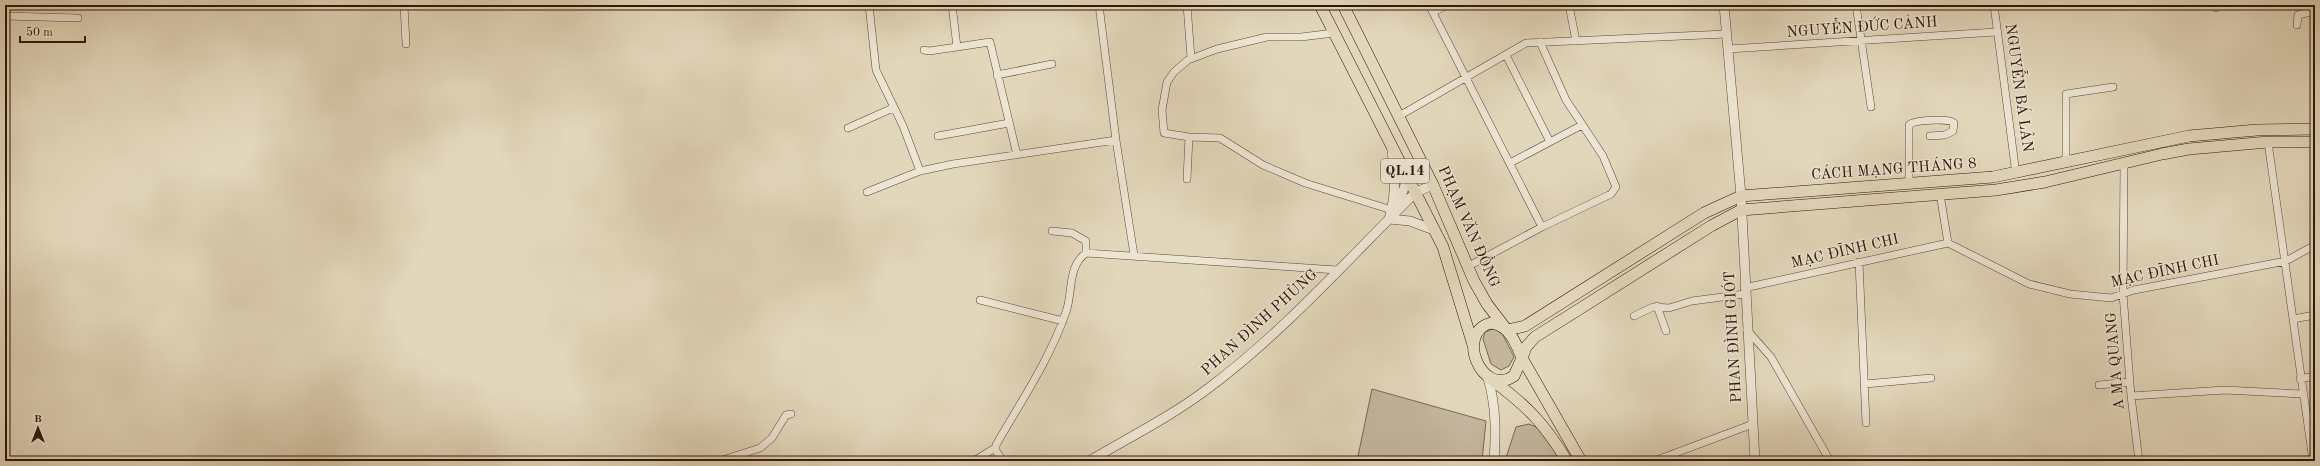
<svg xmlns="http://www.w3.org/2000/svg" width="2320" height="466" font-family="'Old Standard TT',serif">
  <style>
    .green { fill: #c4b69d; stroke: #7a6652 }
    .lines { fill: none; stroke-linecap: round; stroke-linejoin: round }
    .minor-casing { stroke: #5c4635; stroke-width: 8 }
    .tertiary-casing { stroke: #5c4635; stroke-width: 10 }
    .primary-casing { stroke: #2f1608; stroke-width: 12 }
    .minor { stroke: #ede5d3; stroke-width: 7 }
    .tertiary { stroke: #ede5d3; stroke-width: 9 }
    .primary { stroke: #e3d7bb; stroke-width: 11 }
    .labels { text-anchor: middle; dominant-baseline: central; stroke-width: 3; stroke-linejoin: round; paint-order: stroke }
    .shield { fill: #ede5d3; stroke: #685445; stroke-width: 1 }
    .shield-label { font-size: 14px; font-weight: bold; fill: #2f1608 }
    .street-label { font-size: 15px; fill: #2f1608; stroke: #ede5d3 }
  </style>
  <rect width="100%" height="100%" fill="#e3d7bb"/>
  <filter id="stains"><feTurbulence type="fractalNoise" baseFrequency=".005" numOctaves="4"/><feColorMatrix values="0 0 0 0 .2 0 0 0 0 .09 0 0 0 0 .02 0 0 0 .5 -.17"/></filter>
  <radialGradient id="worn" r=".72"><stop offset=".6" stop-color="#630" stop-opacity="0"/><stop offset="1" stop-color="#630" stop-opacity=".3"/></radialGradient>
  <path class="green" d="M1495,328L1502,333L1514,357L1509,366L1501,370L1491,364L1483,339L1485,332Z
    M1372,389L1486,421L1482,461H1357Z
    M1529,424L1543,430L1563,461H1505L1516,427Z"/>
  <g class="lines">
    <g class="minor-casing">
      <path id="minor" d="M404,5L406,44
        M869,5L876,70L903,126L920,171
        M952,5L957,47L990,42L1017,155
        M1099,5L1116,140L1134,255
        M1187,5L1191,58
        M1429,5L1542,227
        M1569,5L1576,41
        M1856,5L1871,107
        M1994,5L2016,174
        M2216,8L2217,5
        M1433,12L1448,5
        M5,16L78,18
        M2297,25L2298,15L2315,11
        M1334,33L1301,37H1267L1217,49L1188,60L1174,72L1167,82L1162,110L1164,133L1189,137L1220,138L1263,165L1305,183L1395,211
        M1728,49L1996,32
        M924,50L929,51L957,47
        M1506,55L1550,142
        M997,75L1052,64
        M1399,116L1526,43L1726,34
        M848,128L893,108
        M938,136L1009,123
        M2268,142L2313,461
        M1510,163L1582,125
        M2066,163V94L2113,87
        M2124,163L2123,294L2131,396L2139,461
        M1187,179L1189,137
        M1909,184V125C1914,120 1949,118 1954,123L1953,131L1945,135L1930,136
        M867,192L920,171L953,164L1116,140
        M1940,194L1948,243
        M1052,231L1072,233L1086,241V253
        M1859,262L1866,423
        M1467,267L1542,227L1611,194L1616,187L1603,156L1566,100L1540,42
        M1744,288L1948,243L2029,284L2070,294L2111,298L2134,290L2286,261L2315,245
        M980,300L1063,321
        M1657,306L1666,331
        M1634,316L1653,307L1669,308L1692,301L1745,294
        M2293,319L2315,315
        M1747,330L1771,357L1830,461
        M2300,379L2315,376
        M1865,384L1931,378
        M2099,385L2130,382
        M2131,396L2225,390L2302,394
        M1675,453L1677,461
        M719,461L760,448L772,438L786,415L791,414
        M974,461L995,448
        M1003,461L996,451V445C1020,403 1050,359 1066,312C1073,293 1067,267 1086,253L1337,270
        M1654,461L1753,424"/>
    </g>
    <g class="tertiary-casing">
      <path id="tertiary" d="M1724,5L1741,196L1755,461
        M1392,151C1396,174 1396,196 1389,219L1410,221L1434,230
        M1397,209L1405,185L1406,172
        M1488,378C1496,406 1496,431 1494,461
        M1089,461C1128,438 1170,417 1206,390C1283,333 1348,259 1416,192L1433,185"/>
    </g>
    <g class="primary-casing">
      <path id="primary" d="M1320,5L1443,247L1473,345
        M1343,5L1433,185L1474,281L1487,304L1507,330L1525,326L1704,213L1741,196L1993,177L2189,136L2257,130L2315,129
        M1491,323C1509,325 1516,343 1522,358L1514,376C1481,398 1455,332 1491,323Z
        M1492,380C1527,406 1544,423 1567,461
        M1581,461L1522,358L1526,347L1535,337L1711,226L1741,210L1996,190L2045,182L2162,154L2189,149L2268,142H2315"/>
    </g>
    <use href="#minor" class="minor"/>
    <use href="#tertiary" class="tertiary"/>
    <use href="#primary" class="primary"/>
  </g>
  <g class="labels">
    <rect class="shield" x="1381" y="159" width="48" height="24" rx="3"/>
    <g class="shield-label">
      <text x="1405" y="171">QL.14</text>
    </g>
    <g class="street-label">
      <text transform="translate(1862 28) rotate(-4)">NGUYỄN ĐỨC CẢNH</text>
      <text transform="translate(2018 88) rotate(82)">NGUYỄN BÁ LÂN</text>
      <text transform="translate(1894 170) rotate(-4)">CÁCH MẠNG THÁNG 8</text>
      <text transform="translate(1468 227) rotate(66)">PHẠM VĂN ĐỒNG</text>
      <text transform="translate(1845 252) rotate(-13)">MẠC ĐĨNH CHI</text>
      <text transform="translate(2165 272) rotate(-12)">MẠC ĐĨNH CHI</text>
      <text transform="translate(1260 323) rotate(-42)">PHAN ĐÌNH PHÙNG</text>
      <text transform="translate(1734 337) rotate(-93)">PHAN ĐÌNH GIÓT</text>
      <text transform="translate(2116 361) rotate(-95)">A MA QUANG</text>
    </g>
  </g>
  <rect width="2320" height="466" fill="none" stroke="#e3d7bb" stroke-width="20"/>
  <rect x="6" y="6" width="2308" height="454" fill="none" stroke="#2f1608" stroke-width="2"/>
  <rect x="10" y="10" width="2300" height="446" fill="none" stroke="#2f1608"/>
  <g transform="translate(38 428)" stroke="#ede5d3" stroke-width="3" paint-order="stroke">
  <path d="M0-3L7 15L0 10L-7 15Z" fill="#2f1608"/>
  <text y="-6" font-size="11" font-weight="bold" text-anchor="middle" fill="#2f1608">B</text>
  </g>
  <path d="M20 36v6h65v-6" fill="none" stroke="#2f1608" stroke-width="2"/>
  <text x="26" y="36" font-size="12" fill="#2f1608" stroke="#ede5d3" stroke-width="3" paint-order="stroke">50 m</text>
  <rect width="100%" height="100%" filter="url(#stains)"/>
  <rect width="100%" height="100%" fill="url(#worn)"/>
</svg>
